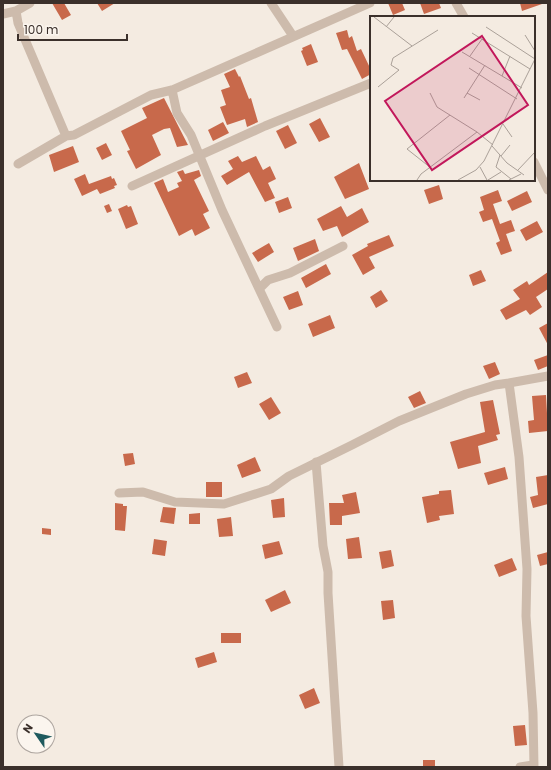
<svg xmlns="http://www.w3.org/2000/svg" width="551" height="770" font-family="Poppins,sans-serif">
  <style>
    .building { fill: #c8694b }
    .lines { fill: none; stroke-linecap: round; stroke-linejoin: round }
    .minor { stroke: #cdbbac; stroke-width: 9 }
    .inset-road { fill: none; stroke: #aaa098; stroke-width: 1 }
    .view { fill: #c2185b; fill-opacity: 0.15; stroke: #c2185b; stroke-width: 2 }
    .inset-edge { fill: none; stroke: #3b302b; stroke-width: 2 }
  </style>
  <rect width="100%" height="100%" fill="#f4ebe1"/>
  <path class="building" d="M52,3H64L71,15L62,20Z
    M97,3H115L102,11Z
    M388,3H402L405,10L393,15Z
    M420,3H439L441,8L424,14Z
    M520,3H542V4L522,11Z
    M347,30L349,38L352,36L357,51L361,49L371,70V74L362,79L347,49L342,50L336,33Z
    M311,44L318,62L307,66L301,51L303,50L302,48Z
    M235,69L239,77L240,76L249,99L251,98L258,122L247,127L245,119L227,125L220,107L226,105L221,90L230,87L224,74Z
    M164,98L188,145L177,147L170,128L164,129L152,135L161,155L136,169L127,151L130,150L121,131L147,118L142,108Z
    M320,118L330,137L319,142L309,124Z
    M223,122L229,133L213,141L208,130Z
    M288,125L297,143L285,149L276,131Z
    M106,143L112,155L102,160L96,148Z
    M73,146L79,162L54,172L49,155Z
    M238,156L242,162L256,156L263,170L270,166L276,179L268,183L275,198L265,202L249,172L227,185L221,176L233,169L228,161Z
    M359,163L369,189L345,199L334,177Z
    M183,170L185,174L199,170L201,176L194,180L209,211L203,214L210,228L195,236L192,229L179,236L154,183L163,179L168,192L179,187L177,183L182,181L177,172Z
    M85,174L89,184L111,176L112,179L114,178L117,185L114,186L115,188L100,194L97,189L82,196L74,179Z
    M439,185L443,199L429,204L424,190Z
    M498,190L502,201L493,204L500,224L511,220L515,231L506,234L512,251L501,255L496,243L500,241L492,219L483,222L479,212L484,210L480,197Z
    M527,191L532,202L512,211L507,201Z
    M288,197L292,208L279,213L275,202Z
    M109,204L112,211L107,213L104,206Z
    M127,205L128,207L131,206L138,224L126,229L118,209Z
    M341,206L347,217L362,208L369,222L342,237L337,226L323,231L317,219Z
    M537,221L543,232L526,241L520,230Z
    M389,235L394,246L369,257L375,268L363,275L352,255L368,246L367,244Z
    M315,239L319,251L298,261L293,248Z
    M269,243L274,252L258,262L252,253Z
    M326,264L331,274L306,288L301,278Z
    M481,270L486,281L473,286L469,275Z
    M548,272V289L536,297L542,307L530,315L526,310L506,320L500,310L520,299L513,290L527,281L529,285Z
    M381,290L388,301L376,308L370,297Z
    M298,291L303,305L289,310L283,297Z
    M330,315L335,328L313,337L308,324Z
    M548,323V345L539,328Z
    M548,355V366L538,370L534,360Z
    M495,362L500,374L489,379L483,366Z
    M247,372L252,383L238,388L234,377Z
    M420,391L426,403L414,408L408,397Z
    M546,395L548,431L529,433L528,421L534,420L532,396Z
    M271,397L281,413L269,420L259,404Z
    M493,400L500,434L496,435L498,440L478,446L481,463L458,469L450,442L485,432L480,402Z
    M133,453L135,464L125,466L123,454Z
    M255,457L261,471L242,478L237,465Z
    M505,467L508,479L488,485L484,473Z
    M548,475V504L533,508L530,497L538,495L536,477Z
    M206,482H222V497H206Z
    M451,490L454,514L439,516L440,520L427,523L422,497L439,494V491Z
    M356,492L360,513L342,516V525H330L329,503H344L342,495Z
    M284,498L285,517L273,518L271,500Z
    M115,503L123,504V506H127L125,531L115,530Z
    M163,507L176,508L174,524L160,522Z
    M200,513V524H189V514Z
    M231,517L233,536L219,537L217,519Z
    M42,528L51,529V535L42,534Z
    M359,537L362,558L348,559L346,539Z
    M154,539L167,541L165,556L152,554Z
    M279,541L283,554L265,559L262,545Z
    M391,550L394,566L382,569L379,552Z
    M548,552V564L540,566L537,555Z
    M512,558L517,570L499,577L494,565Z
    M285,590L291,603L271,612L265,600Z
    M393,600L395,618L383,620L381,601Z
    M221,633H241V643H221Z
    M214,652L217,662L198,668L195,658Z
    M314,688L320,703L305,709L299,695Z
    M525,725L527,745L515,746L513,726Z
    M423,760H435V767H423Z"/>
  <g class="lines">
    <path class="minor" d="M271,3L293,36
      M456,3L464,17
      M16,11L18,23L66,136
      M3,14L16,11L30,3
      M172,90L177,113L191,135L222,210L277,327
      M534,162L548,190
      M18,164L66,136L74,135L151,95L172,90L370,3
      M132,186L265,126L371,83
      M260,288L268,280L290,273L343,246
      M316,462L323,546L328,572V593L339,767
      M119,493L143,492L175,502L224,504L271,489L289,476L352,445L399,421L466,394L495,385L509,383
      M520,767L533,765
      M534,767L533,713L526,616L527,569L519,457L509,383L548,376"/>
  </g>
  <g transform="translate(370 16)">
    <rect width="165" height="165" fill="#f4ebe1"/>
    <path class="inset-road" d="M4,1L42,30M16,11L24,1M116,11L165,43M102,17L160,53M155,19L165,35M92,36L152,72M100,40L112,23M99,52L147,83M132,60L140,40M8,71L29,54L21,49L23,42L68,14M60,77L67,91L107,116M97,77L110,84M94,82L115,49M133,108L142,121M122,130L137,147L154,159M130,139L126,151L141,163M131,140L140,129M110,151L117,164M61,152L37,133L80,99M148,154L165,136M47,164L51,158L107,116L123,129M88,164L106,154L114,145L165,43M118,164L131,156M139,164L151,158"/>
    <path class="view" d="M112,20L158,89L62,154L15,85Z"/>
    <rect width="165" height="165" class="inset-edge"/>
  </g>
  <rect width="551" height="770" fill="none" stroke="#3b302b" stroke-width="8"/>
  <g transform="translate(36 734) rotate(304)"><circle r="19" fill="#fbf5ee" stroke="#aea6a0"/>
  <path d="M0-3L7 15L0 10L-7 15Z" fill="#1f5a5e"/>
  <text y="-6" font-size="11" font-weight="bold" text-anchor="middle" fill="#3b302b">N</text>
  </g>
  <path d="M18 34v6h109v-6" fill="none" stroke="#3b302b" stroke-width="2"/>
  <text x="24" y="34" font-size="12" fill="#3b302b" stroke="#fbf5ee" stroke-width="3" paint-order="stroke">100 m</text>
</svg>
